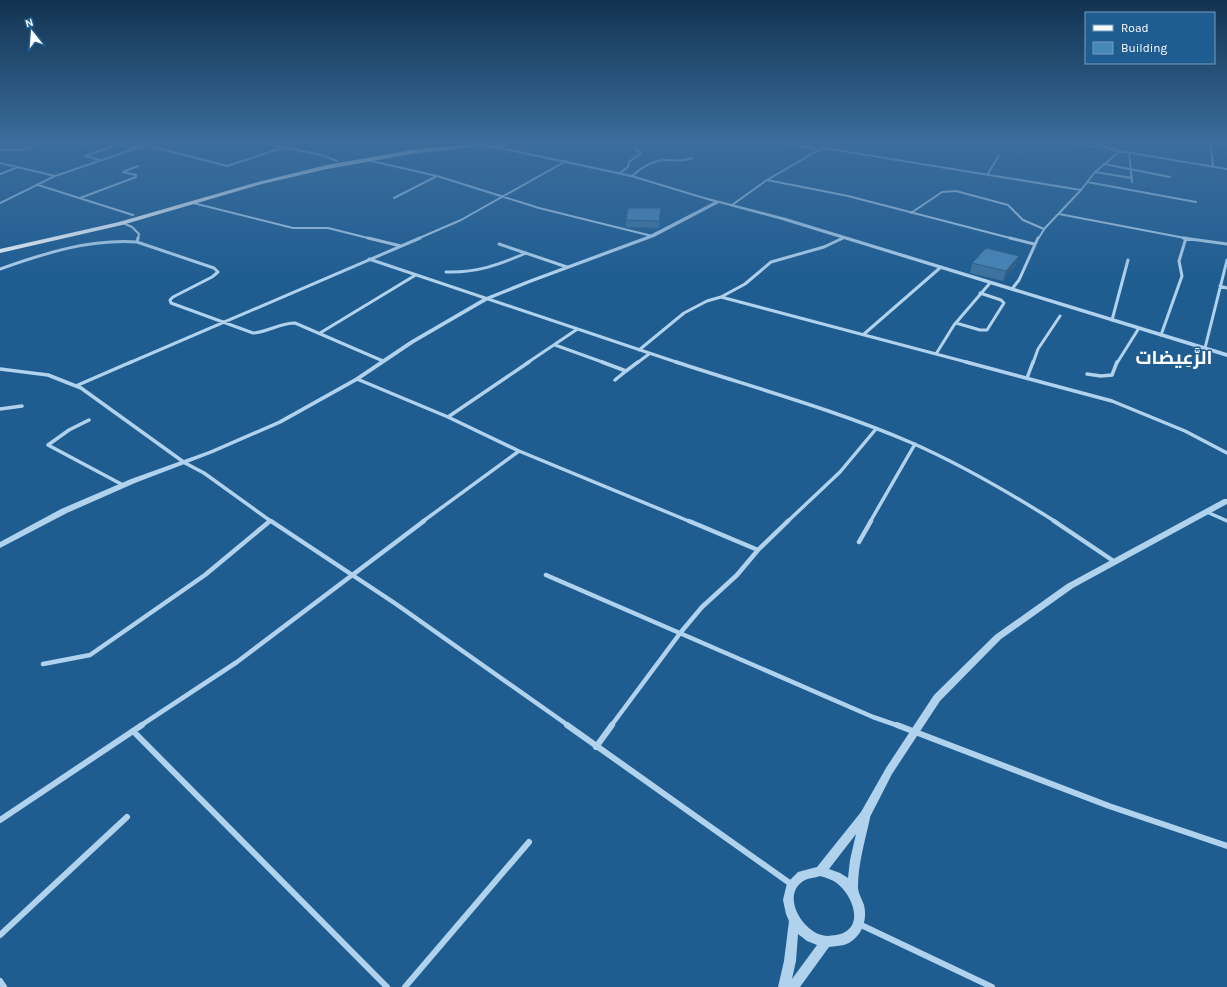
<svg xmlns="http://www.w3.org/2000/svg" width="1227" height="987" font-family="Karla,Cairo,sans-serif">
  <style>
    .lines { fill: none; stroke-linecap: round; stroke-linejoin: round }
    .minor-far4 { stroke: #b0d2ed; stroke-width: 2 }
    .minor-far3 { stroke: #b0d2ed; stroke-width: 3 }
    .minor-far2 { stroke: #b0d2ed; stroke-width: 3.5 }
    .minor-far1 { stroke: #b0d2ed; stroke-width: 4.5 }
    .minor { stroke: #b0d2ed; stroke-width: 6 }
    .tertiary { fill: #b0d2ed; fill-rule: evenodd }
    .primary { fill: #f6faff; fill-rule: evenodd }
    .wall { fill: #3d739e }
    .shaded-wall { fill: #325e81 }
    .building { fill: #4786b8; stroke: #325e81 }
    .labels { text-anchor: middle; dominant-baseline: central; stroke-width: 3; stroke-linejoin: round; paint-order: stroke }
    .district-label { font-size: 19px; font-weight: bold; fill: #fff; stroke: #1f5d91 }
  </style>
  <rect width="100%" height="100%" fill="#1f5d91"/>
  <g class="lines">
    <path class="minor-far4" d="M67,141L84,146
      M254,141L321,155L337,161
      M772,141L820,150
      M1052,141L1099,147
      M1089,141L1114,150L1227,169
      M1210,141L1213,166
      M1210,143L1227,145
      M228,144L236,141
      M146,145L227,166L282,148
      M904,145L907,141
      M824,148L1081,190
      M0,150H19L52,141
      M1129,152L1132,182
      M85,156L117,145L135,147
      M85,156L100,160
      M367,160L437,176L539,208L652,236
      M0,163L55,176
      M1104,164L1170,177
      M1095,172L1132,178
      M620,173L628,167L629,162L641,153L635,149
      M0,174L16,168
      M988,174L999,155
      M632,176C642,167 653,160 666,160C676,160 683,162 692,158
      M767,180L848,196L1014,239
      M1087,182L1196,202
      M38,185L133,215
      M80,198L136,177V175L123,172L138,166
      M394,198L437,176
      M0,203L55,176L158,141
      M193,203L293,228H328L372,239
      M732,205L767,180L834,141
      M911,213L942,192L956,191L1008,205L1023,220L1044,229
      M1059,214L1190,239
      M123,223L132,227L139,234L138,239
      M417,239L461,220L566,161
      M841,239L843,238
      M1038,239L1045,228L1081,190L1095,172L1120,151"/>
    <path class="minor-far3" d="M138,238L137,242L214,268L218,272L212,277L173,297L170,300L171,303L253,333C268,332 280,323 295,323L383,361
      M368,238L401,246
      M1010,238L1034,244
      M1183,238L1227,244
      M499,244L567,267
      M369,259L679,363
      M0,269C45,253 89,239 137,242
      M446,272C476,273 499,265 526,253
      M1220,286L1227,288
      M1012,289L1019,280L1038,238
      M721,297L970,363
      M1112,320L1128,260
      M956,323L980,330H987L1004,303L1001,300L980,293
      M320,333L414,276
      M864,334L941,267
      M1161,335L1182,276L1179,261L1186,238
      M555,345L605,363
      M1205,348L1227,260
      M639,350L684,313L707,301L721,297L745,284L771,262L824,247L843,238
      M936,354L954,325L990,283
      M129,363L420,238
      M527,363L576,330
      M637,363L649,354
      M1033,363L1038,349L1060,316
      M1117,363L1139,328"/>
    <path class="minor-far2" d="M602,362L626,371L638,362
      M676,362C755,388 836,410 912,443C962,465 1010,493 1056,522
      M966,362L1112,401L1185,431L1227,453
      M0,369L48,375L81,388L185,463L204,473L272,522
      M1087,374L1101,376L1112,375L1117,362
      M1027,378L1033,362
      M357,379L448,417L519,451L691,522
      M615,380L626,371
      M78,385L131,362
      M0,409L22,406
      M448,417L529,362
      M89,420L69,430L48,445L123,485
      M1207,512L1227,521
      M268,522L270,521
      M422,522L519,451
      M787,522L840,472L876,429
      M870,522L915,444"/>
    <path class="minor-far1" d="M271,521L396,604L569,726
      M689,521L758,550
      M1054,521L1115,562
      M859,542L871,521
      M546,575L873,717L899,726
      M43,664L90,655L205,575L270,521
      M140,726L237,662L424,521
      M611,726L681,632L702,607L737,575L758,550L788,521"/>
    <path class="minor" d="M567,725L791,884
      M897,725L1109,806L1227,846
      M133,731L387,987
      M596,747L612,725
      M0,820L142,725
      M859,924L992,987
      M0,935L127,817
      M0,981L4,987
      M405,987L529,842"/>
    <path class="tertiary" d="M491,145L632,175L704,197L786,218L1227,353V357L782,220L719,203L654,237L530,283L488,300L414,343L359,380L282,423L213,453L135,483L67,513L0,548V542L61,509L131,479L209,451L278,421L355,378L410,341L484,298L526,281L650,235L714,202L631,177L490,147Z
      M1224,499H1227V504L1073,588L1001,639L940,701L892,774L870,817V818C865,841 858,864 858,887C858,893 862,899 864,905C868,921 861,939 844,945C840,946 834,946 829,947L800,987H778L784,961L789,921L786,914L783,900L787,883L798,872L817,867L861,812L886,768L934,695L995,635L1067,584ZM856,834L850,860L848,878L840,873L829,869ZM820,876C827,878 834,880 839,885C851,895 863,922 845,932C842,934 839,934 836,935C833,935 830,936 827,936C803,935 779,894 805,880C809,878 815,878 820,876ZM798,934L807,941L817,945L792,979L796,961Z"/>
    <path class="primary" d="M475,141L494,145L513,141C505,149 492,150 481,146L417,153L327,169L262,184L122,225L0,253V249L119,222L258,182L327,165L417,149L477,144Z"/>
  </g>
  <path class="wall" d="M661,208L659,228L626,227V220Z
    M972,263L1016,265L1003,281L970,273Z"/>
  <path class="shaded-wall" d="M1019,256L1016,265L1003,281L1006,271Z"/>
  <path class="building" d="M628,208H661L659,221L626,220Z
    M986,248L1019,256L1006,271L972,263Z"/>
  <linearGradient id="sky" x2="0" y2="1"><stop stop-color="#113350"/><stop offset="0.51" stop-color="#3c6d9d"/><stop offset="1" stop-color="#3c6d9d" stop-opacity="0"/></linearGradient>
  <rect width="1227" height="279" fill="url(#sky)"/>
  <g class="labels">
    <g class="district-label">
      <text x="1174" y="358">الرَّعِيضات</text>
    </g>
  </g>
  <rect x="1085" y="12" width="130" height="52" fill="#1f5d91" stroke="#799ebd"/>
  <rect x="1093" y="25" width="20" height="6" fill="#f6faff" stroke="#799ebd"/>
  <text x="1121" y="32" font-size="12" fill="#ffffff">Road</text>
  <rect x="1093" y="42" width="20" height="12" fill="#4786b8" stroke="#799ebd"/>
  <text x="1121" y="52" font-size="12" fill="#ffffff">Building</text>
  <g transform="translate(32 32) rotate(343)" stroke="#1f5d91" stroke-width="3" paint-order="stroke">
  <path d="M0-3L7 15L0 10L-7 15Z" fill="#ffffff"/>
  <text y="-6" font-size="11" font-weight="bold" text-anchor="middle" fill="#ffffff">N</text>
  </g>
</svg>
